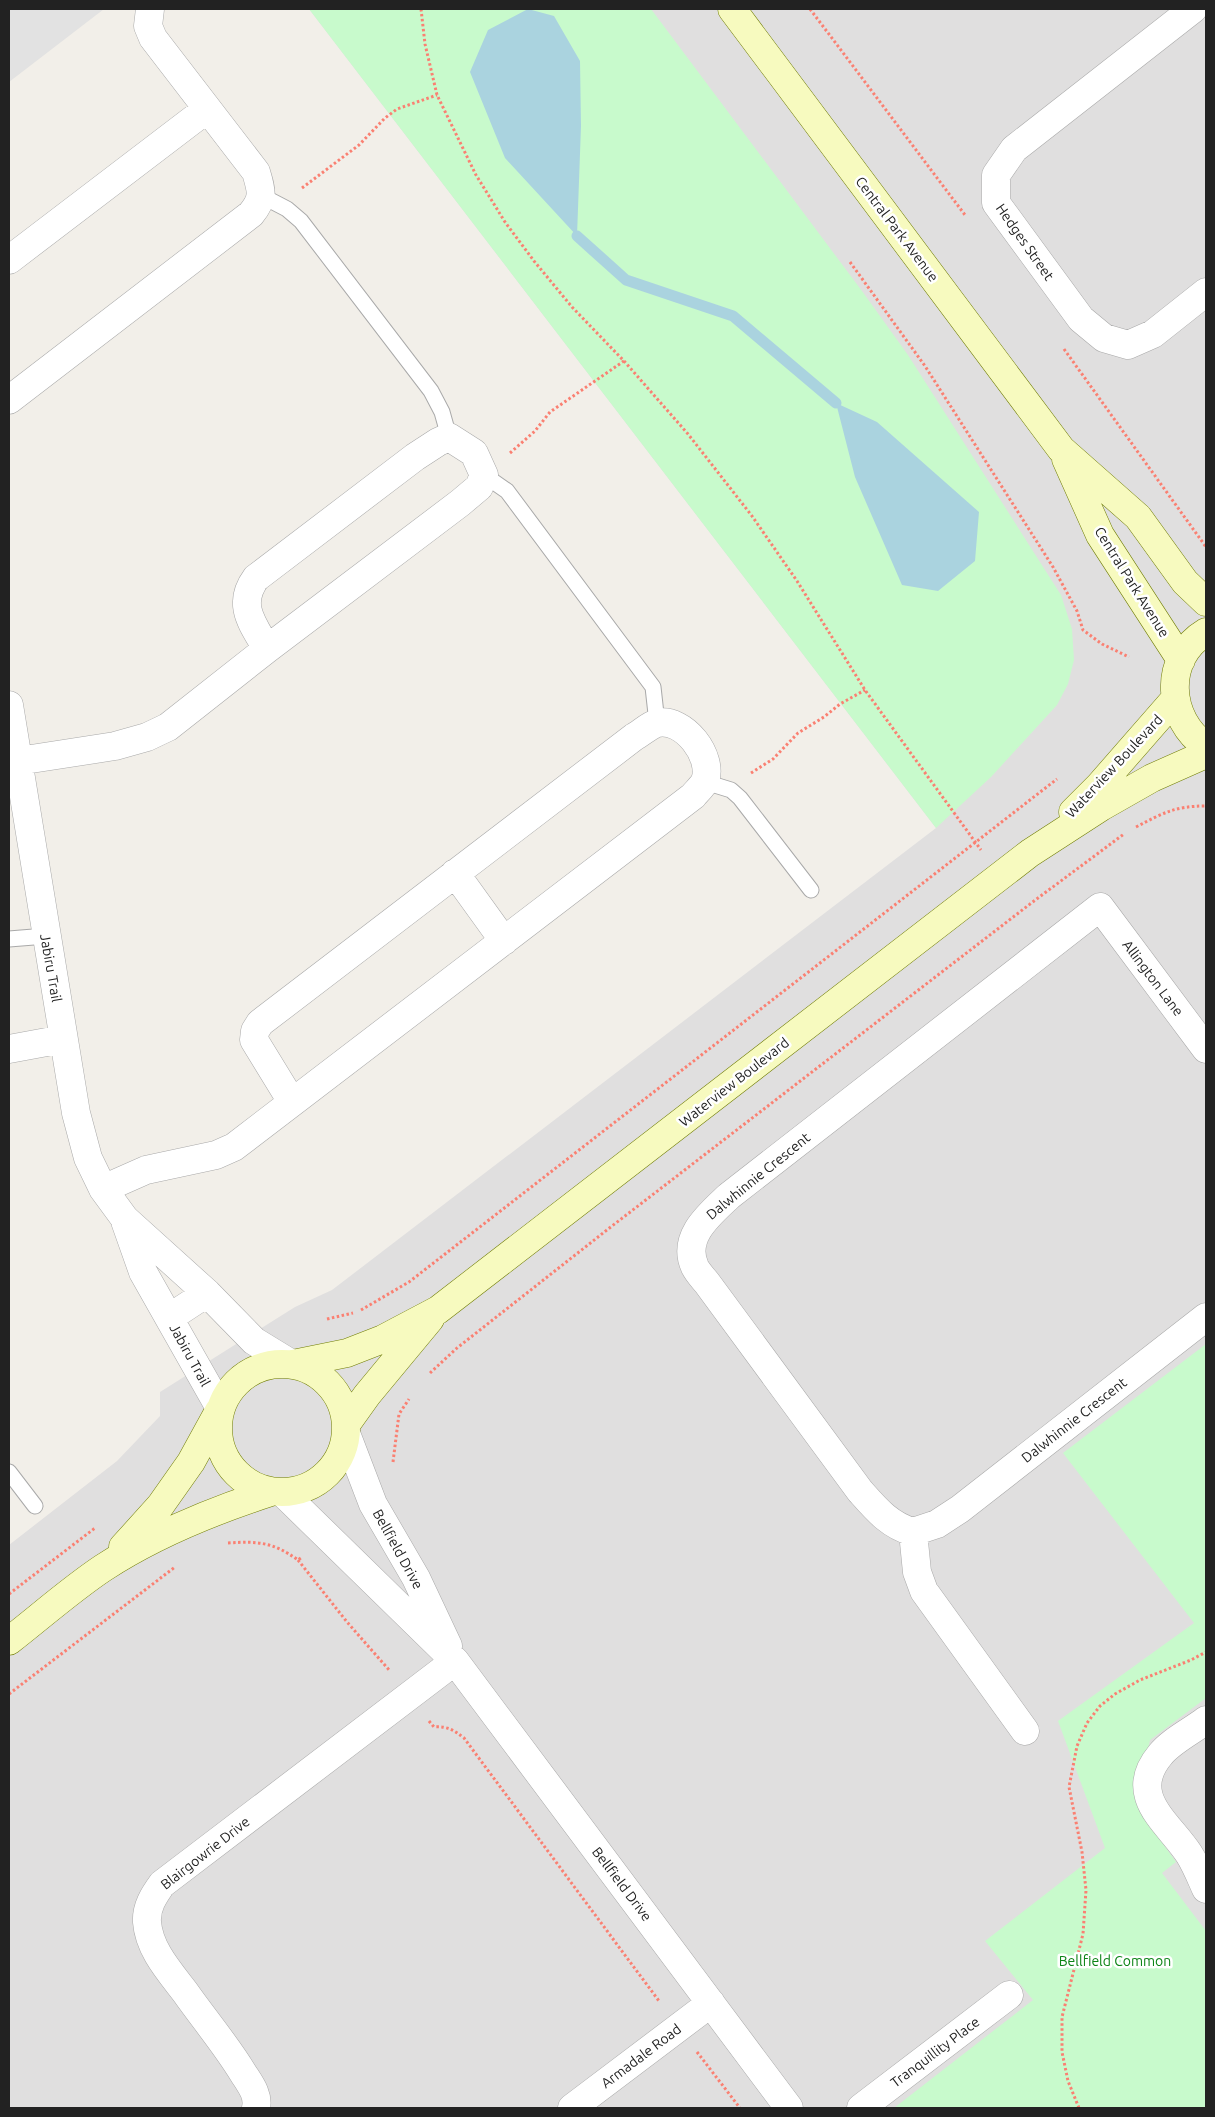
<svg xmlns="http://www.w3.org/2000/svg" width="1215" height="2117" font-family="Ubuntu,sans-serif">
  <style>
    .residential { fill: #e0dfdf }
    .park { fill: #c8facc }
    .parking { fill: #e2e2e2 }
    .water { fill: #aad3df }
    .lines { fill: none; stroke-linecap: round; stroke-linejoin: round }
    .stream { stroke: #aad3df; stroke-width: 11 }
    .lane-casing { stroke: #a9a9a9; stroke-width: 17 }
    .street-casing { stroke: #a9a9a9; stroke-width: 29 }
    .secondary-casing { stroke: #707d05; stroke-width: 29 }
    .path { stroke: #fa8072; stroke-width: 3; stroke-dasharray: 2.5 2.5; stroke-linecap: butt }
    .lane { stroke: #fff; stroke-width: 15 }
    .street { stroke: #fff; stroke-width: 28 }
    .secondary { stroke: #f7fabf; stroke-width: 28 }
    .labels { text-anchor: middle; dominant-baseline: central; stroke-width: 5; stroke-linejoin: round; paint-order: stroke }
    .street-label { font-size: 14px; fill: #222; stroke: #fff }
    .park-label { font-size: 14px; fill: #0c8416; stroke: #fff }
  </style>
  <rect width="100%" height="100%" fill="#f2efe9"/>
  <path class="residential" d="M309,9H1206V2108H9V1545L117,1461L160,1416V1392L295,1307L332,1290L936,828Z"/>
  <path class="park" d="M309,9H651L862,291L908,355L1061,595L1072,629L1074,660L1068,684L1057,705L991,777L936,828Z
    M1206,1344V1698L1150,1740L1143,1772L1142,1814L1176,1862L1162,1873L1206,1931V2108H894L1033,2000L985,1941L1105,1848L1058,1721L1194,1623L1063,1453Z"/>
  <path class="parking" d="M9,9H104L9,82Z"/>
  <path class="water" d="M528,9L554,16L580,61L581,126L577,236L505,158L470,72L488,30Z
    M836,403L877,422L979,512L975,561L938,591L902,585L855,477Z"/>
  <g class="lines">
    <path class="stream" d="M577,236L626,280L733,316L836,403"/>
    <g class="lane-casing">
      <path id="lane" d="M262,196L287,209L301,221L431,391L442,412L449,437
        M484,475L507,491L653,687L657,723
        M705,782L731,790L740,798L811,890
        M9,939L46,936
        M9,1472L35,1506"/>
    </g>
    <g class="street-casing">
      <path id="street" d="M1193,9L1014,149L996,175V203L1081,319L1104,338L1128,345L1153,334L1206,292
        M9,260L207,109
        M9,400L251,214C264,198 262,192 256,172L153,38L148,26L150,9
        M9,705L76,1113L88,1158L103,1189L125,1219L207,1293L254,1341L290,1363
        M18,761L115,746L147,737L168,727L267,649L460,503L479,487L484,475L474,453L449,437L438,442L415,457L256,578C236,605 253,624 267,649
        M455,873L504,941
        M9,1049L63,1039
        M103,1189L146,1170L216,1155L234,1147L693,796C696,792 703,786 705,781C714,757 684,717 657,723C650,725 641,733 634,737L260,1023L255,1031L254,1040L292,1102
        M125,1221L143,1272L220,1408
        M169,1318L207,1293
        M347,1436L373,1504L416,1578L448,1646
        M283,1493L455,1661L789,2108
        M913,1532L937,1524L960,1509L1206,1317
        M1206,1720C1192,1731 1171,1741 1160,1755C1126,1796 1168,1822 1189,1854C1196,1865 1201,1878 1206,1889
        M1025,1731L924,1591L917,1572L913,1532C889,1525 876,1509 860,1491L707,1283C703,1278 698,1273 695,1267C681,1237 710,1214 729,1196L1100,907L1206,1049
        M256,2108C259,2095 250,2084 243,2073C226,2045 204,2019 185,1992C169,1971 149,1949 147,1922C146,1907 154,1895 162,1884L455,1661
        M572,2108L711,2003
        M861,2108L1009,1995"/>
    </g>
    <g class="secondary-casing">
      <path id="secondary" d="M732,9L1061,449L1138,517L1185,582L1206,602
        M1066,459L1100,535L1181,660
        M1206,632C1162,658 1167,720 1206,746
        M1073,812L1099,786L1175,699
        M218 1428a64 64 0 1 1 128 0a64 64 0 1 1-128 0Z
        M293,1364L347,1353L383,1339L438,1310L1030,853L1101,807L1152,778L1206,754
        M347,1423L367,1395L430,1319
        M123,1547L160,1506L191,1462L219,1411
        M9,1641C40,1617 70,1590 103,1568C155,1534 212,1511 271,1492"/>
    </g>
    <path class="path" d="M421,9L425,44L437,95L476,175L505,222L534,261L572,307L624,361L688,434L752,516L797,581L865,690L981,850
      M810,9L965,215
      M302,188L359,145L385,118L397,109L437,95
      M850,262L925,366L1053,567L1077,611L1083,630L1102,644L1129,657
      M1064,349L1206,547
      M510,453L535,431L550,412L624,361
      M751,773L773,759L798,733L824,717L840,704L865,690
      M1136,827C1163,813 1175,806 1206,806
      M361,1310L409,1282L1057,779
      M327,1319L353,1313
      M430,1373L457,1348L612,1226L1034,901L1124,834
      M393,1462L399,1414L409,1399
      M228,1543C258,1541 273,1542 298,1560L302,1557
      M298,1560L347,1622L390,1671
      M9,1594L95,1528
      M9,1694L175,1567
      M429,1721L434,1727C447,1726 454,1730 464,1738L659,2001
      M697,2052L740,2108
      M1079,2108L1068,2081L1062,2052V2017L1083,1934L1086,1890L1082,1852L1069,1787L1077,1746L1087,1723L1100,1706L1115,1694L1140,1680L1191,1660L1206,1652"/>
    <use href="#lane" class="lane"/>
    <use href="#street" class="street"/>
    <use href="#secondary" class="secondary"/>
  </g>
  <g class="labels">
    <g class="street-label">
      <text transform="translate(897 229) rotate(53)">Central Park Avenue</text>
      <text transform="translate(1025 242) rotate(55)">Hedges Street</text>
      <text transform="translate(1132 582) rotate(58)">Central Park Avenue</text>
      <text transform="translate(1114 766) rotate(-47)">Waterview Boulevard</text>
      <text transform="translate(51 968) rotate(80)">Jabiru Trail</text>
      <text transform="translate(1153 978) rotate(53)">Allington Lane</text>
      <text transform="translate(734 1082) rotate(-38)">Waterview Boulevard</text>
      <text transform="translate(758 1176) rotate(-39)">Dalwhinnie Crescent</text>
      <text transform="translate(190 1355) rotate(61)">Jabiru Trail</text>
      <text transform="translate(1074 1420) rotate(-38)">Dalwhinnie Crescent</text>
      <text transform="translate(398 1549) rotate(61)">Bellfield Drive</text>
      <text transform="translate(205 1853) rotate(-38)">Blairgowrie Drive</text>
      <text transform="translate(622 1884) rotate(53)">Bellfield Drive</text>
      <text transform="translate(935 2052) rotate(-37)">Tranquillity Place</text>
      <text transform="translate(641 2056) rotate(-37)">Armadale Road</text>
    </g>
    <g class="park-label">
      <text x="1115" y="1961">Bellfield Common</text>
    </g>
  </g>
  <rect width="1215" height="2117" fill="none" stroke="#222222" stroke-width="20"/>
</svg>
